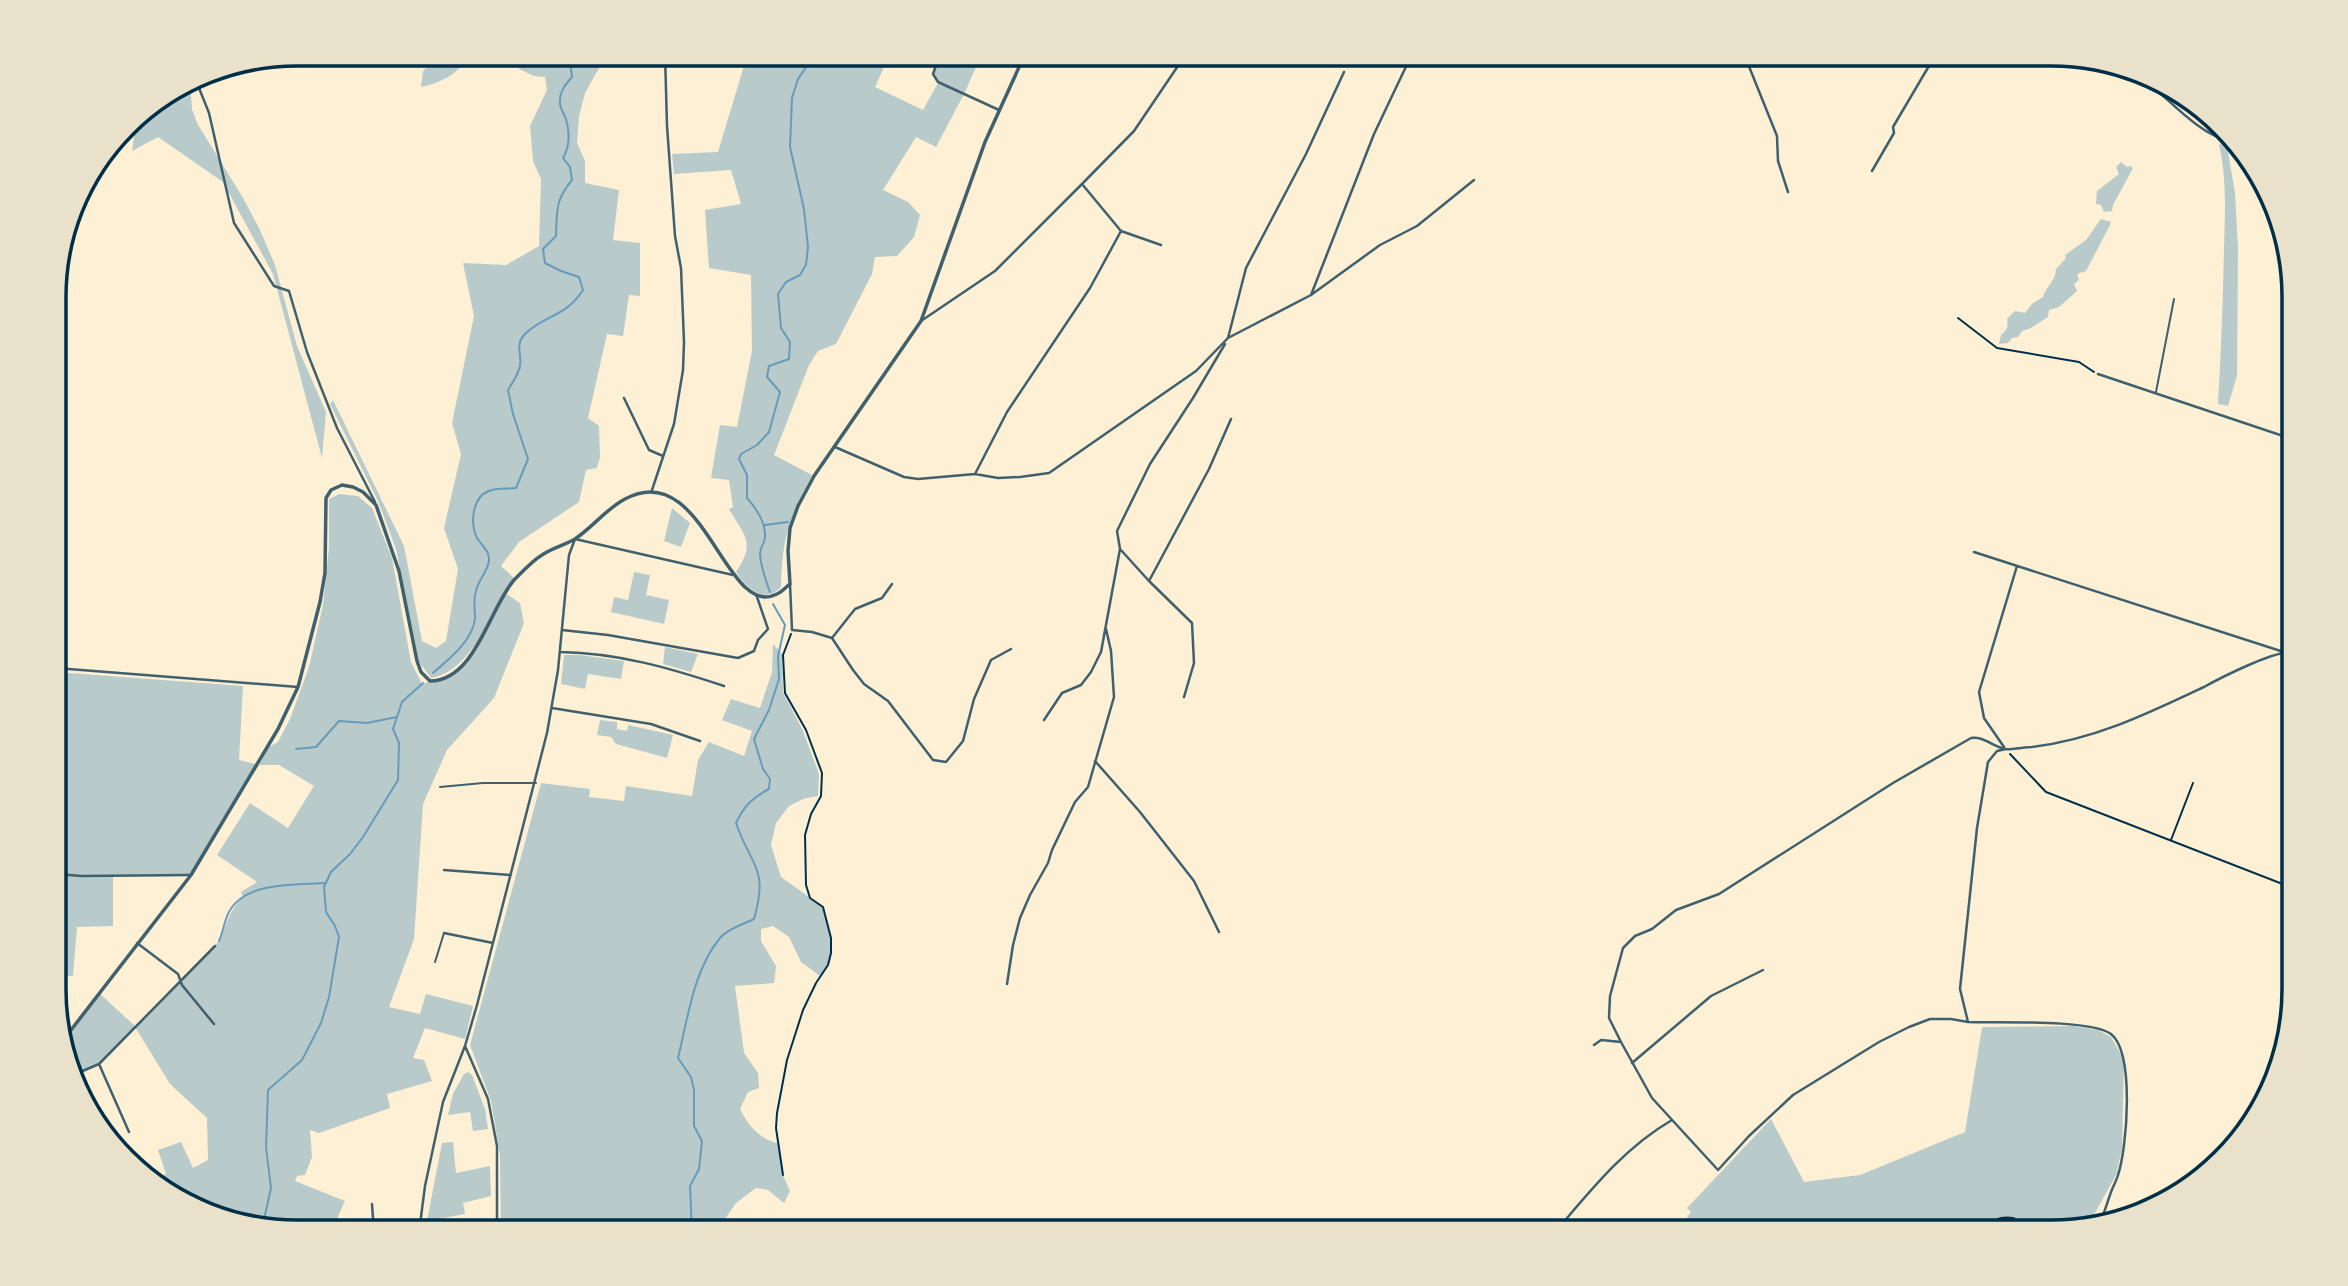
<svg xmlns="http://www.w3.org/2000/svg" width="2348" height="1286" font-family="'Open Sans',sans-serif">
  <style>
    .green { fill: #b9caca }
    .lines { fill: none; stroke-linecap: round; stroke-linejoin: round }
    .stream { stroke: #669bbc; stroke-width: 2 }
    .path { stroke: #003049; stroke-width: 2 }
    .service { stroke: #3f606c; stroke-width: 2 }
    .minor { stroke: #3f606c; stroke-width: 2.5 }
    .tertiary { stroke: #3f606c; stroke-width: 3.5 }
    .secondary { stroke: #003049; stroke-width: 3.5 }
    .rim { fill: none; stroke: #003049; stroke-width: 3.5 }
  </style>
  <rect width="100%" height="100%" fill="#fdf0d5"/>
  <path class="green" d="M438,54H472C458,73 444,82 421,87L423,71Z
    M516,54H599L603,61L585,93L579,116L577,143L585,161V183L619,190L613,240L640,243V296L629,295L623,336L607,334L588,418L599,426L600,457L597,468L586,470L579,502L519,542L501,566L514,578C491,610 473,671 431,678L419,662L396,549L378,501L330,404L333,400L404,546L422,641L436,648L446,641L458,569L444,528L461,454L452,423L474,316L463,263L506,265L539,246L541,179L533,161L530,126L547,90L545,77L534,76L519,69Z
    M733,54H890L875,87L923,110L938,83L933,74L940,54L981,56L964,94L936,147L916,137L883,190L908,202L920,215L914,237L897,256L875,257L872,274L836,344L818,351L809,365L774,455L812,475C789,518 782,538 781,587C765,605 746,588 736,572C756,542 745,537 729,509L733,507L729,480L711,478L720,425L737,427L752,351L751,275L709,268L705,210L741,204L731,170L674,174L672,154L718,152L746,59Z
    M190,82L192,109L197,123L243,198L259,228L275,265L297,346L326,412L322,458L273,274L223,182L158,137L132,151L137,115Z
    M2226,140L2235,193L2238,248L2237,376L2228,406L2218,404C2221,352 2223,300 2224,248C2225,213 2227,179 2219,145Z
    M2121,162L2127,167L2130,166L2133,168L2113,205L2112,211L2104,212L2101,205L2096,204L2097,191L2119,174L2116,167Z
    M2101,219L2111,222L2109,227L2086,271L2077,274L2079,280L2074,284L2077,291L2059,307L2049,310L2048,317L2031,328L2022,331L2018,337L2012,338L2008,343L1999,344L2001,335C2006,331 2009,327 2007,319L2015,311L2025,313L2032,304L2043,297C2046,286 2056,281 2056,269L2066,258L2065,255L2086,240Z
    M339,494L358,496L372,508L392,558L411,662L422,684C431,680 441,682 449,678C473,663 491,618 505,593L520,603L524,623L494,698L447,750L423,804L414,939L389,1007L420,1014L426,994L473,1006L465,1039L425,1028L413,1058L424,1060L432,1081L387,1094L390,1108L319,1133L310,1130L312,1157L305,1175L297,1176L295,1181L345,1201L331,1232H297L189,1207L155,1178L166,1174L158,1150L181,1142L193,1168L208,1160L207,1118L170,1084L135,1027L99,1064L78,1073L64,1039L99,993L135,1026L219,941C228,923 228,912 243,897L241,892L257,882L217,855L250,803L288,828L314,786L279,765H259L191,875L113,876V926L77,927L73,976L56,975V672L243,686L239,760L259,765L269,747L278,742L290,719L309,667L323,605L329,547V499Z
    M672,508L690,523L681,547L664,541Z
    M634,572L650,575L646,595L669,600L664,624L611,612L614,597L628,600Z
    M773,644L782,654L783,692L803,731L819,774L818,796L803,799L789,806L776,823L771,845L781,877L823,907L831,938V953L828,965L820,976L801,962L789,937L773,926L761,929V941L776,966L774,983L735,986L744,1053L758,1073L759,1088L748,1092L740,1109C748,1126 760,1139 779,1144L783,1175L790,1191L784,1203L768,1190L756,1188L736,1203L716,1232H501L500,1155L491,1101L470,1045L541,783L590,789L589,797L624,801L626,786L692,796L698,760L709,742L744,756L752,731L722,720L731,699L760,708L772,672Z
    M665,647L698,654L691,672L663,664Z
    M564,655H579L624,661L621,679L588,674L585,689L561,684Z
    M600,720L617,722V729L627,731L628,725L673,735L667,758L616,744L611,737L597,735Z
    M2074,1026L2098,1030L2111,1037L2124,1059L2122,1148L2116,1175L2089,1224L2066,1231H1677L1691,1212L1687,1208L1771,1119L1804,1182L1860,1175L1965,1132L1982,1027Z
    M468,1072L472,1075L485,1109L488,1129L473,1131L470,1112L448,1115L453,1094L464,1074Z
    M453,1142L456,1173L490,1166L491,1196L463,1203L465,1214L427,1221L442,1143Z"/>
  <g class="lines">
    <path class="stream" d="M145,109V110
      M765,525L788,522
      M770,592C765,579 761,567 760,554C760,548 764,544 765,538C766,523 756,508 747,498V475L739,459L741,454L757,445L769,432L780,392L767,377L769,366L789,359L790,342L781,328L778,294L786,282L800,275L806,265L808,247L804,209L790,147L792,98L798,79L815,54
      M433,673C449,659 473,641 475,618C475,609 473,600 476,591C478,580 487,573 489,561C490,551 482,546 477,538C470,524 472,497 489,491C496,488 508,489 516,488L528,459L513,414L508,390C513,382 518,375 520,366C522,355 515,345 524,335C544,314 564,319 583,290L579,277L561,271L545,263L543,249L556,236C557,212 555,200 572,180L570,167L563,158C570,146 570,133 566,119C564,114 560,108 560,103C559,92 565,85 572,77L570,59L566,54
      M296,749L316,747L339,721L367,723L397,717
      M219,941C223,932 224,923 228,914C243,881 295,885 325,883
      M263,1224L271,1188L266,1147L268,1090L302,1060L321,1023L329,997L339,937L335,926L326,912L324,887L331,872L350,854L363,837L398,780L399,743L393,729L402,702L423,683
      M692,1232L690,1186L699,1169L702,1141L694,1126V1090L691,1077L678,1058C688,1018 693,971 720,938C727,929 744,924 754,919C769,867 751,867 736,823C744,806 752,798 769,789L770,779L763,769L754,739L769,710L779,679L778,656L785,625L773,604"/>
    <path class="path" d="M1958,318L1997,348L2079,362L2094,372
      M2010,754L2046,792L2293,888
      M2171,840L2193,783
      M783,1175L776,1128L777,1113L787,1060L803,1010L816,983L828,965L831,953V938L823,907L810,898L806,885L805,835L811,814L821,796L822,773L806,730L785,693L783,655L791,634"/>
    <path class="service" d="M2156,392L2174,299
      M440,787L483,783H536
      M435,962L444,933"/>
    <path class="minor" d="M940,54L933,74L938,82L999,110
      M1744,54L1777,136L1778,161L1788,192
      M2103,67L2114,74L2126,79L2137,78L2143,82L2149,81
      M195,78L209,113L234,223L274,286L289,291L307,352L337,428L375,502
      M2151,78L2149,81L2154,88C2171,102 2204,137 2226,139
      M1872,171L1894,133L1893,127L1936,54
      M1121,231L1161,245
      M1311,295L1374,134L1412,54
      M921,321L995,271L1082,184L1134,131L1186,54
      M1228,338L1246,268L1306,154L1344,72
      M2098,374L2292,439
      M624,398L649,450L663,456
      M835,447L904,477L918,479L975,474L998,478L1020,477L1049,473L1196,371L1228,338L1311,295L1380,245L1417,226L1474,180
      M975,474L1007,412L1090,288L1121,231L1082,184
      M652,490L674,424L683,370L684,342L681,268L675,236L667,126L665,54
      M1974,552L2293,655
      M1149,581L1209,469L1231,419
      M790,584L792,630L812,632L832,638L853,670L864,684L888,701L933,760L946,762L963,741L974,699L991,660L1011,649
      M562,630L608,635L738,658L754,651L758,640L768,629L756,594
      M832,638L855,609L882,598L892,584
      M561,652C618,653 670,668 724,686
      M56,668L298,687
      M1184,697L1194,663L1192,623L1149,581L1120,549L1117,531L1150,464L1193,398L1225,344
      M552,708L651,724L700,741
      M1044,720L1062,693L1081,685L1091,672L1101,652L1120,549
      M2004,747L1984,718L1979,692L2017,566
      M1095,761L1140,812L1194,881L1219,932
      M444,870L511,875
      M56,874L82,876L191,875
      M444,933L493,943
      M137,943L178,974L182,985L214,1024
      M1007,984L1013,945L1020,918L1030,895L1048,863L1052,850L1075,802L1088,787L1114,697L1111,651L1106,629
      M1968,1022L1960,989L1977,828L1988,762L1997,751L2006,749
      M1621,1042L1609,1018L1610,996L1623,948L1635,936L1652,929L1676,910L1719,894L1893,783L1971,738C1984,736 1993,747 2006,749C2014,750 2024,747 2032,747C2094,740 2149,713 2204,687C2220,678 2272,652 2287,653
      M1594,1045L1601,1040L1621,1042L1652,1098L1718,1170L1749,1136L1793,1095L1879,1042L1909,1027L1930,1019H1951L1968,1022C1997,1023 2091,1019 2111,1034C2135,1053 2127,1148 2118,1175C2116,1182 2112,1188 2110,1195C2107,1203 2105,1211 2101,1220
      M465,1046L488,1099L497,1146V1232
      M1632,1063L1711,996L1763,970
      M99,1064L129,1132
      M78,1073L99,1064L215,946
      M372,1204L374,1232
      M1556,1231C1591,1190 1624,1148 1672,1120
      M419,1232L425,1186L443,1102L465,1046L477,1005L547,733L558,670L569,555L575,539L733,575"/>
    <path class="tertiary" d="M64,1039L191,875L278,729L298,687L320,602L325,573L326,498L331,490L342,485L353,487L363,492L376,505L399,571L417,661L421,672L430,681C475,681 489,609 514,580C522,572 532,561 542,555C552,548 565,545 575,539C593,527 606,509 625,499C704,456 725,621 777,594C782,592 786,587 790,584L788,551L790,528L798,506L814,476L921,321L985,142L1025,54"/>
    <path class="secondary" d="M1979,1231C1990,1222 2000,1216 2014,1219L2023,1231"/>
  </g>
  <path d="M0 0H2348V1286H0ZM297 66H2051A231 231 0 0 1 2282 297V989A231 231 0 0 1 2051 1220H297A231 231 0 0 1 66 989V297A231 231 0 0 1 297 66Z" fill="#e9e1ca" fill-rule="evenodd"/>
  <path class="rim" d="M297 66H2051A231 231 0 0 1 2282 297V989A231 231 0 0 1 2051 1220H297A231 231 0 0 1 66 989V297A231 231 0 0 1 297 66Z"/>
</svg>
